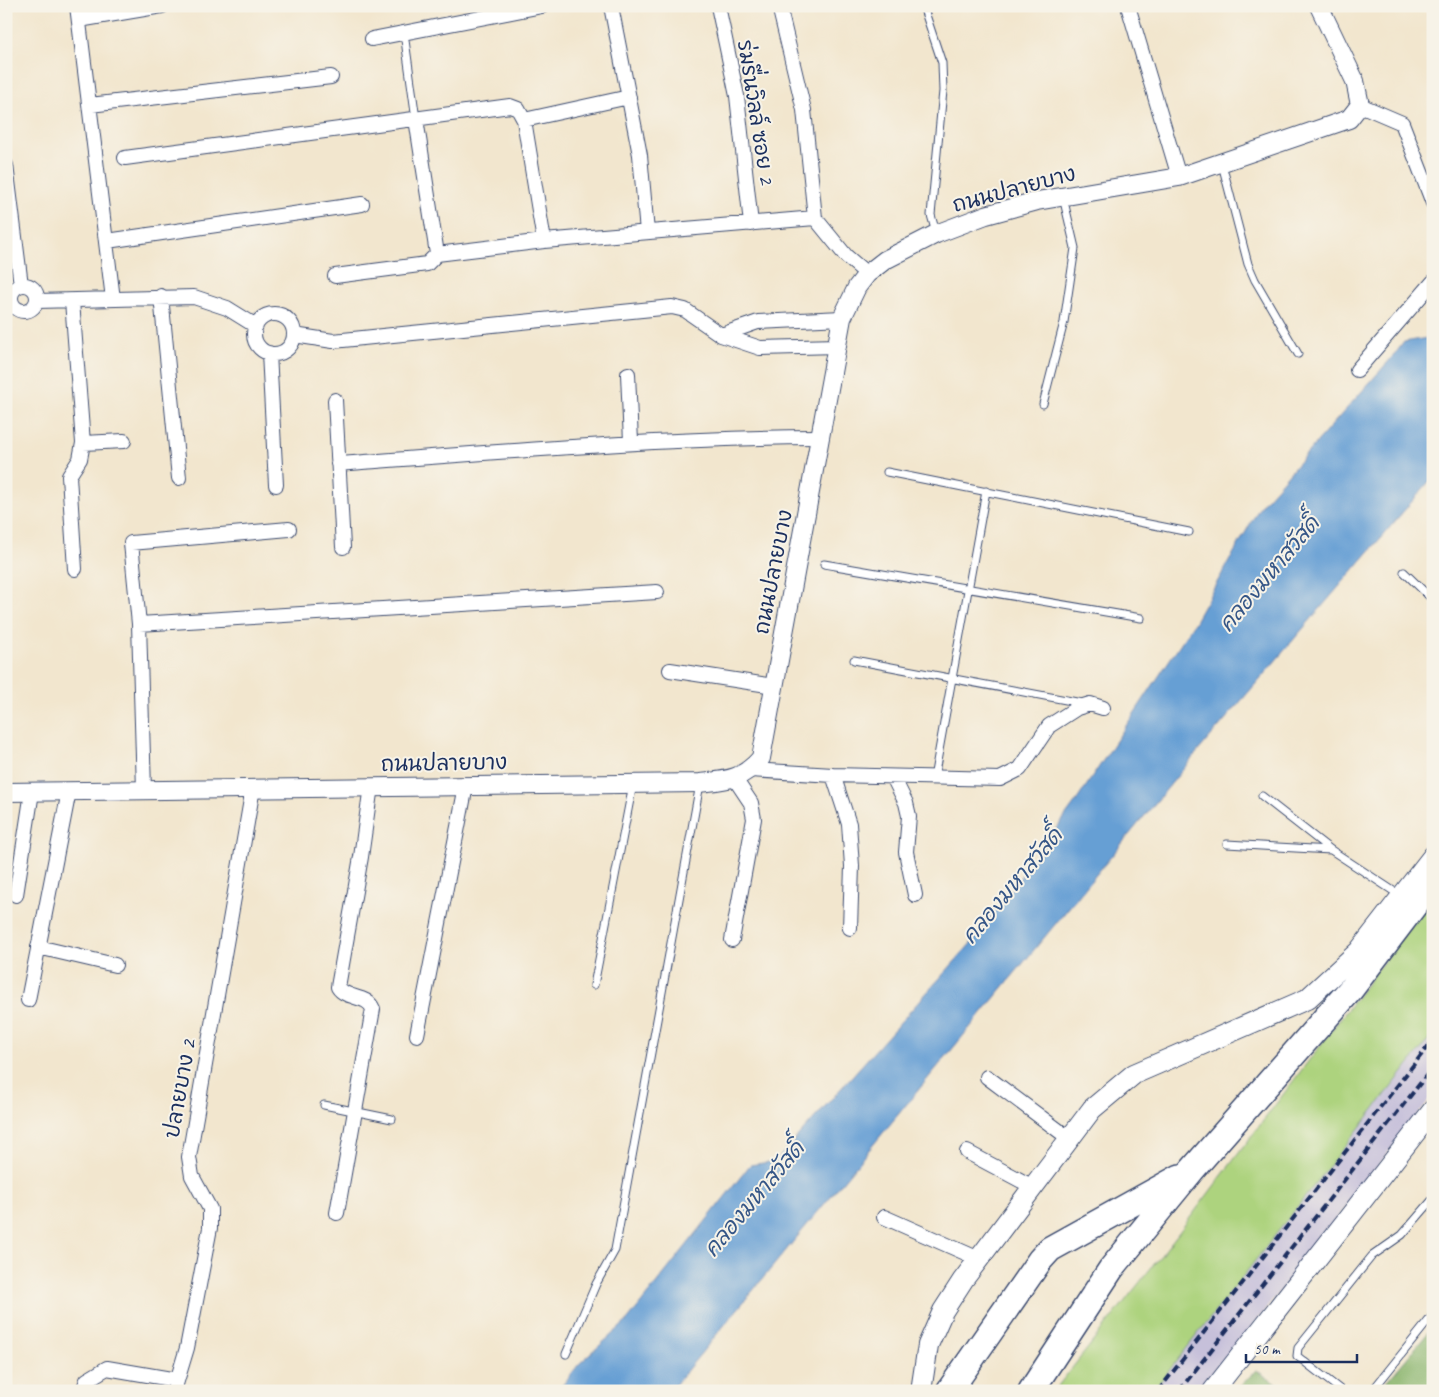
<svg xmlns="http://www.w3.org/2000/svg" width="1439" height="1397" font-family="Caveat,'Playpen Sans Thai',sans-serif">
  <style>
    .industrial { fill: #c6c0da }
    .green { fill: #add37e; stroke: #64816e }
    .forest { fill: #8ab56d; stroke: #527266 }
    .water { fill: #669fd4; stroke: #406799 }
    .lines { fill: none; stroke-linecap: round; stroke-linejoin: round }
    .service-casing { stroke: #3b4a6f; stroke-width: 9 }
    .minor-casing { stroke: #3b4a6f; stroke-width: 16 }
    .tertiary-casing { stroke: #3b4a6f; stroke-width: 20 }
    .secondary-casing { stroke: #3b4a6f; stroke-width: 22 }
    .motorway-casing { stroke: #3b4a6f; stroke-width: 28 }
    .service { stroke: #fff; stroke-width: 7 }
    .minor { stroke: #fff; stroke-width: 14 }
    .tertiary { stroke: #fff; stroke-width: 18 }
    .secondary { stroke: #fff; stroke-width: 20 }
    .motorway { stroke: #fff; stroke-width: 25 }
    .rail { stroke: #1b2f5e; stroke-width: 4; stroke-dasharray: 8 4; stroke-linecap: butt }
    .labels { text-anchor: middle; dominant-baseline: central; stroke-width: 4; stroke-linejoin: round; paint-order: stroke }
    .street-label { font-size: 21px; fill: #1b2f5e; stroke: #f7f3e8 }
    .water-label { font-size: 22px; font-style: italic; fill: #355687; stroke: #f7f3e8 }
  </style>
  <rect width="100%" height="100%" fill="#f7f3e8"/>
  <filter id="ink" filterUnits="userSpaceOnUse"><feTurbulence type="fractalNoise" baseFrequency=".02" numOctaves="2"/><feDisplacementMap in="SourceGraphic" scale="10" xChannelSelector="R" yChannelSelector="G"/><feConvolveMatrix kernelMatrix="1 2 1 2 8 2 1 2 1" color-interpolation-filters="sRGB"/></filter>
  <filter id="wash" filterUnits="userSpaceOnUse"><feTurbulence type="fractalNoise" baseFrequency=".0096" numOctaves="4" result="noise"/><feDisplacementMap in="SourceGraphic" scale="20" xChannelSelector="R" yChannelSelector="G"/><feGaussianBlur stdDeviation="1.12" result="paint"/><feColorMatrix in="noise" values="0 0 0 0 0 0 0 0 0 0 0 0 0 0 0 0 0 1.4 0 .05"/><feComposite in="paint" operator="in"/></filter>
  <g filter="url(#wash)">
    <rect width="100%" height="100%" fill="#f2e6ce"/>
    <path class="industrial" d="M1433,896V1095L1202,1391H1063L1220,1185Z"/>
    <path class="green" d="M1433,896V1034L1153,1391H1054L1177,1235Z
      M1412,1384L1433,1388V1391H1401Z"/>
    <path class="forest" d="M1433,1327V1388L1412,1385L1401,1391H1379Z
      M1256,1370L1286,1391H1236Z"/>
    <path class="water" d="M1433,337V477L1199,750L670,1391H558L579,1364L627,1321L750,1165L776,1161L974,940L1075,803L1194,623L1261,505L1395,354L1404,342Z"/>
  </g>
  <g filter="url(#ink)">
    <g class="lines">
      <g class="service-casing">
        <path id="service" d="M923,6L942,63L943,91L931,215L936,233
          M404,33L416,119
          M1222,164L1248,264L1255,280L1298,354
          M1043,404L1064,322L1075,248L1063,197
          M887,472L1189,532
          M824,564L1141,618
          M1404,572L1433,600
          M854,660L1082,703
          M934,778L986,491
          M1262,796L1331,850L1401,896
          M1227,844L1331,850
          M594,985L633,784
          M324,1105L392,1119
          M566,1354L596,1284L615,1250L700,784
          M1342,1391L1297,1356L1298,1348L1372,1256L1402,1235L1433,1199
          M1372,1391L1433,1315"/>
      </g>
      <g class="minor-casing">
        <path id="minor" d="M77,6L113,299
          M611,6L640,155L647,232
          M718,6L737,96L751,224
          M779,6L804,110L815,218
          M1128,6L1179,177
          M79,20L162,6
          M372,39L542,6
          M90,105L331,77
          M1360,105L1402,123L1433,203
          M416,119L437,254
          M524,120L629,97
          M125,158L510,106L518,109L524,120L544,241
          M6,165L21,285
          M815,218L846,256L867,274
          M107,241L362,204
          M335,276L427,264L437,254L544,241L815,218
          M11 298a13 13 0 1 1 26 0a13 13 0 1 1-26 0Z
          M161,296L179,478
          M37,301L194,297L227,308L256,326
          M72,301L83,443L80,459L69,476L75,569
          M254 334a20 20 0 1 1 40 0a20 20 0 1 1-40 0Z
          M294,335L333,341L672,307L685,310L721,335L760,348L838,346
          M721,335L758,322L842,318
          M269,353L276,485
          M1357,370L1433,282
          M628,374L631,442
          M335,400L343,547
          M83,443L124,441
          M338,464C499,452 660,438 821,437
          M139,624L657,592
          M670,670L774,686
          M750,770L833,775L1000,779L1020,769L1049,726L1077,708L1090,704L1103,708
          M833,775L849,824L852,866L850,928
          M893,777L906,803L909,816L906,852L915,895
          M144,790L139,624L131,543L289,529
          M16,895L32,792
          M732,940L754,819L751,803L735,779
          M38,947L115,965
          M28,1000L69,791
          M417,1035L466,786
          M987,1077L1070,1139
          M967,1152L1033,1187
          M337,1213L373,1009C367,994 346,1000 338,987L361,857L371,786
          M884,1217L979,1259
          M83,1391L87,1380L107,1368L177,1380
          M174,1391L187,1348L210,1228V1209L192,1176L189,1157L253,788"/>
      </g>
      <g class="tertiary-casing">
        <path id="tertiary" d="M6,792L700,783C727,780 742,780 761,758L842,318L857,287L867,274L885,260L936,234L986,215L1037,201L1179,177L1349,119L1360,105L1355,81L1319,6"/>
      </g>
      <g class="secondary-casing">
        <path id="secondary" d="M921,1391L928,1345L943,1311L963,1280L1092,1109L1134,1074L1307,999L1359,951L1433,856
          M1213,1391L1433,1110"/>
      </g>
      <g class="motorway-casing">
        <path id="motorway" d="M949,1391L1040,1260L1050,1249L1180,1177
          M1031,1391L1111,1269L1192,1170L1351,989L1433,881"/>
      </g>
      <use href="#service" class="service"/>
      <use href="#minor" class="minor"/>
      <use href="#tertiary" class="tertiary"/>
      <use href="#secondary" class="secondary"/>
      <use href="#motorway" class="motorway"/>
      <path class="rail" d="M1158,1391L1433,1040
        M1179,1391L1433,1067"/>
    </g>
  </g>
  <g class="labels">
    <g class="street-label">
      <text transform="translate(756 112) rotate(81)">ร่มรื่นวิลล์ ซอย 2</text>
      <text transform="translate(1014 189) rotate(-15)">ถนนปลายบาง</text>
      <text transform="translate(773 572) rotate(-79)">ถนนปลายบาง</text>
      <text transform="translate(444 763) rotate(-1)">ถนนปลายบาง</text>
      <text transform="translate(180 1089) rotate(-80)">ปลายบาง 2</text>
    </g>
    <g class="water-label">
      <text transform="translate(1269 574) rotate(-50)">คลองมหาสวัสดิ์</text>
      <text transform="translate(1012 886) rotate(-50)">คลองมหาสวัสดิ์</text>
      <text transform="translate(754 1199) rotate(-50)">คลองมหาสวัสดิ์</text>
    </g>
  </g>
  <rect width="1439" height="1397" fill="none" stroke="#f7f3e8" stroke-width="25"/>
  <path d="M1246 1354v8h111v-8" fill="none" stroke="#1b2f5e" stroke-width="2.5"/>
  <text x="1254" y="1354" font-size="15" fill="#1b2f5e" stroke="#f7f3e8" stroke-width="4" paint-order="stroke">50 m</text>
</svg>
